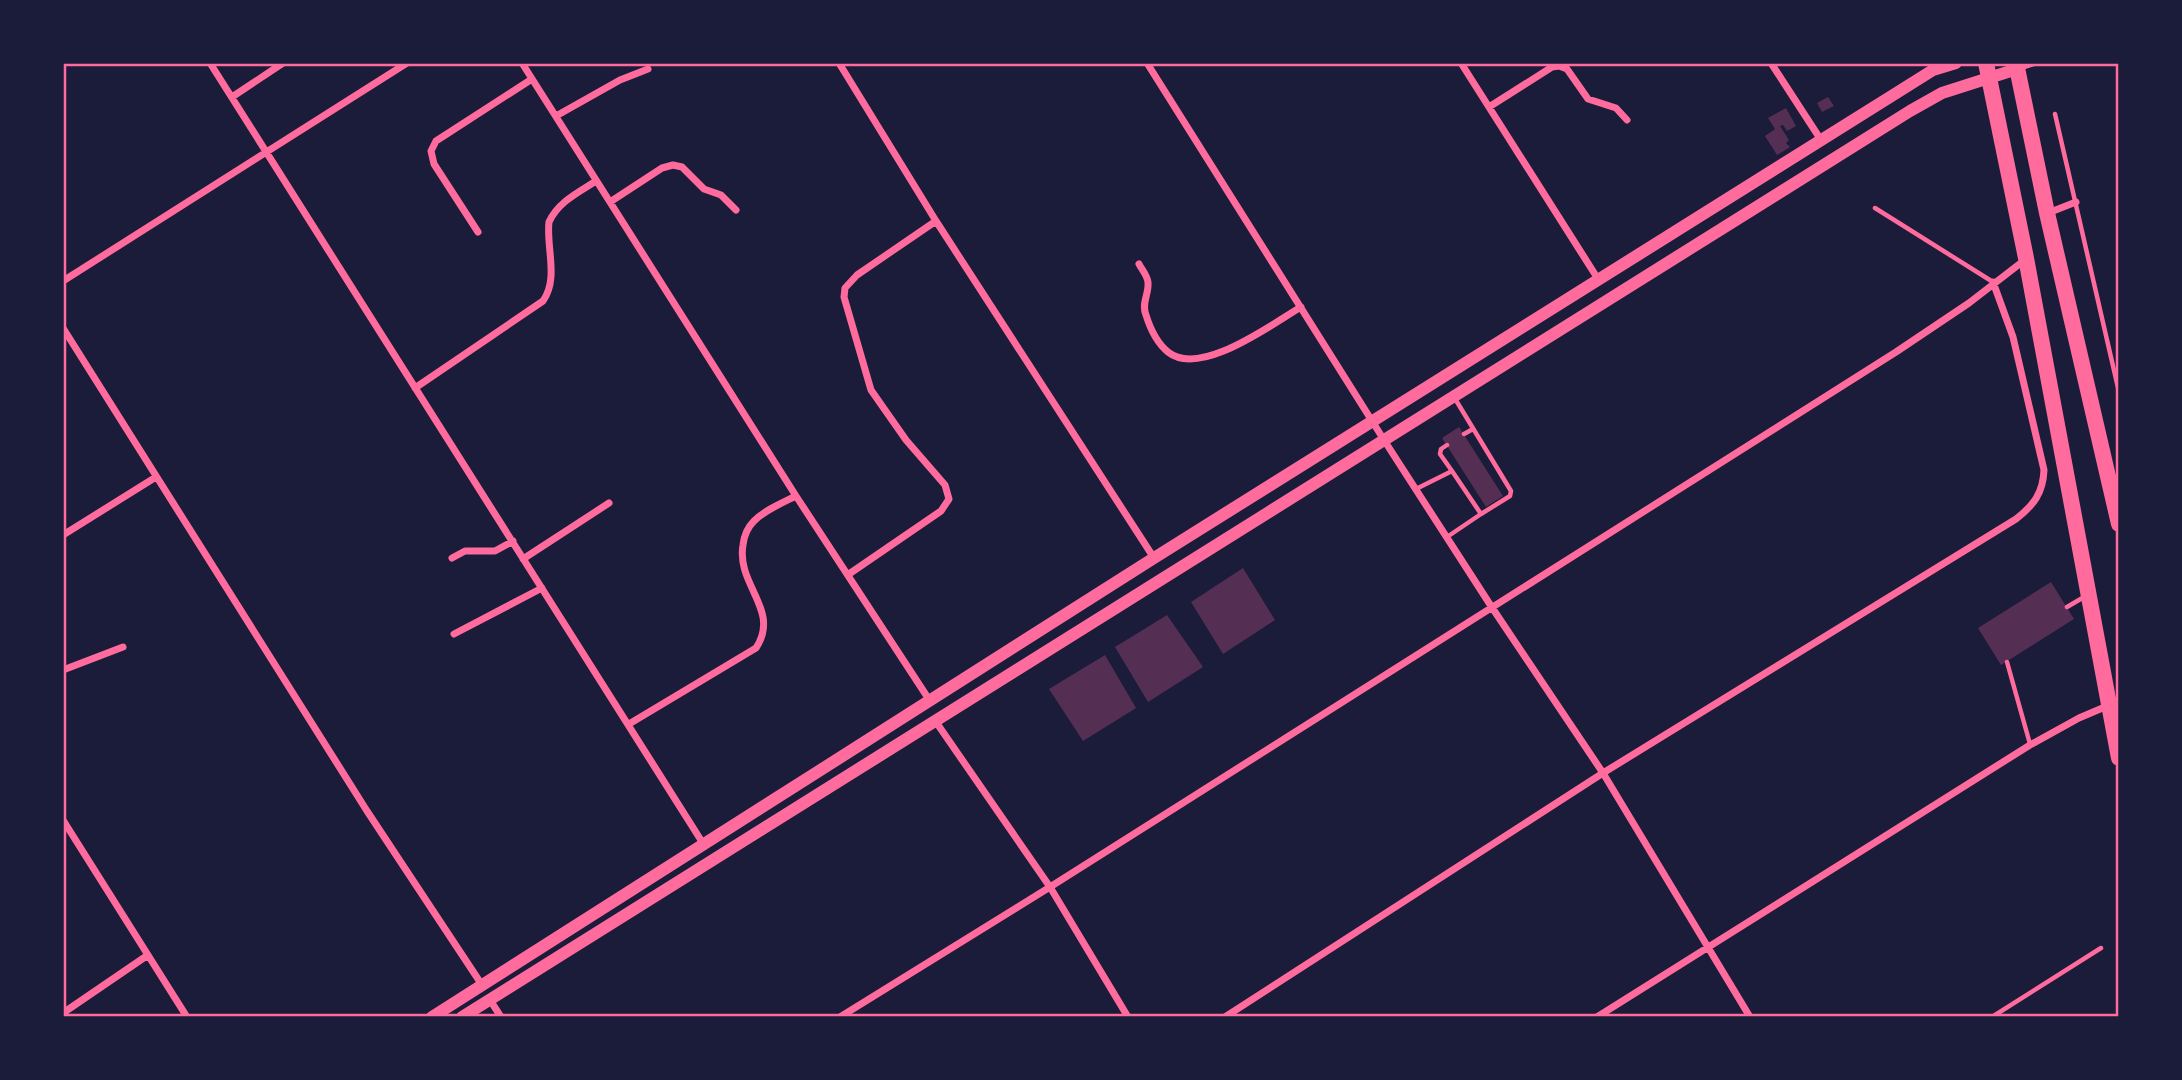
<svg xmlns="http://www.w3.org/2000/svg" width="2182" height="1080" font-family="'PT Serif',serif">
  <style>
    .building { fill: #542f53 }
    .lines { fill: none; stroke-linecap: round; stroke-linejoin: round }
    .service { stroke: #ff6b9d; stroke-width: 4.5 }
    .minor { stroke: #ff6b9d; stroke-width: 7 }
    .tertiary { stroke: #ff6b9d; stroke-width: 12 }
    .primary { stroke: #ff6b9d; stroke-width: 16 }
    .neatline { fill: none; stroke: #ff6b9d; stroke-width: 2.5 }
  </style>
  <rect width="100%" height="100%" fill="#1b1b3a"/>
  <path class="building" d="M1828,97L1834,106L1822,112L1817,103Z
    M1786,108L1796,126L1787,131L1783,125L1780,126L1789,140L1786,143L1790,147L1777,155L1765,136L1775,129L1768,118Z
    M1459,427L1503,496L1486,507L1442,438Z
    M1243,568L1275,620L1223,654L1191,602Z
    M2051,582L2074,619L2001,665L1978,628Z
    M1167,615L1203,667L1148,702L1115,647Z
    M1105,655L1136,708L1083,741L1049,689Z"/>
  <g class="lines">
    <path class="service" d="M2021,68L2037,63
      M2055,114L2119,392
      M1875,208L1993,282
      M1454,397L1511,491L1510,496L1481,514
      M1464,434L1473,429
      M1447,445L1441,449L1440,454L1452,471
      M1416,489L1452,471L1481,514L1447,537
      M2067,607L2084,597
      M2007,662L2030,744
      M1992,1017L2101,948"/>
    <path class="minor" d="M210,63L704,845
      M522,63L796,496L930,701
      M839,63L936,221L1154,558
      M1147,63L1384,440L1491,606L1603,773L1750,1017
      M1461,63L1598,279
      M1771,63L1821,140
      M232,97L283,63
      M1489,107L1552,67L1559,66L1567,69L1588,99L1616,108L1627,120
      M556,116L620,80L648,69
      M610,202L662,168L673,165L682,167L704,189L721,195L736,210
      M2048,213L2076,202
      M478,232L434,164L431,151L436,141L532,79
      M1139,264C1142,270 1148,276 1148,283C1149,294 1141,304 1146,315C1150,328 1157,343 1168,352C1200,378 1272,324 1301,307
      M63,281L407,63
      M63,328L367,811L482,985
      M415,388L543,301C559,279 546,247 549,222C558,202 579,192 596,181
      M63,535L156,477
      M452,558L465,551H495L513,541
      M523,559L609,503
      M849,574L941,511L949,499L945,485L906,440L871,390L844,297L845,288L857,275L936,221
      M454,634L542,588
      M63,670L123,647
      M936,722L1050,887L1128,1017
      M629,724L756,648C781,610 736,585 743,545C744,536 748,527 754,521C765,510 782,503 796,496
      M63,820L187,1017
      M490,1000L501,1017
      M63,1013L148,955
      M840,1017L1050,887L1896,352L1969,303L2026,259
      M1225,1017L1603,773L2016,519C2034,505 2043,493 2044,470L2013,337L1993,282
      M1597,1017L2030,745L2079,718L2119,701"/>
    <path class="tertiary" d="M432,1017L1154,558L1898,92L1933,70L1956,63
      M462,1017L1910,111L1942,93L2017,69"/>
    <path class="primary" d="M1986,63L2026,258L2119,758
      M2016,63L2047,213L2119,524"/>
  </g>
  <rect width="2182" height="1080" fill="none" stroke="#1b1b3a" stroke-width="130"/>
  <rect x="65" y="65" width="2052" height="950" class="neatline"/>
</svg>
